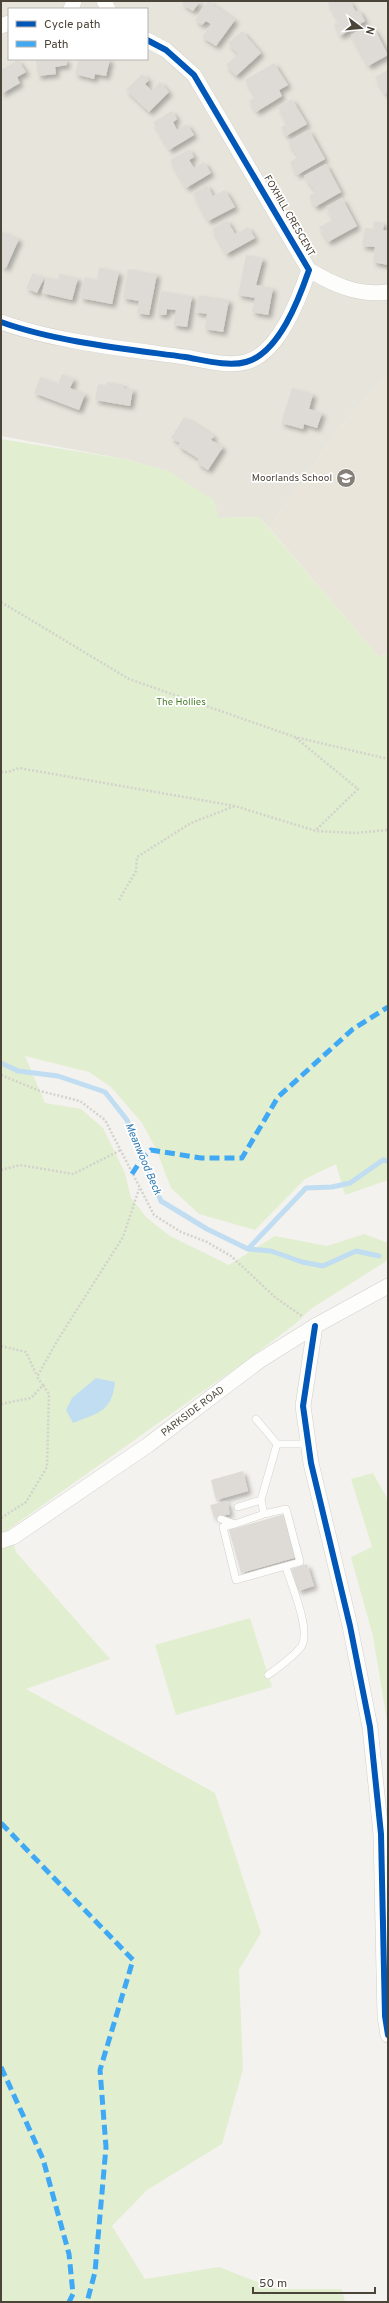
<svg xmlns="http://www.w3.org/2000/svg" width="389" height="2303" font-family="Overpass,sans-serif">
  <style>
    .residential { fill: #e7e4dc; fill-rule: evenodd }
    .education { fill: #eae5da }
    .green { fill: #e1eecf }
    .water { fill: #c0ddf1 }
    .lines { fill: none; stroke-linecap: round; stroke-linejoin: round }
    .stream { stroke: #c0ddf1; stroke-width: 5 }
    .building { fill: #dedbd6; filter: url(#shadow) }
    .lane-casing { stroke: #d2d0cb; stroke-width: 8 }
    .street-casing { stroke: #d2d0cb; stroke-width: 16 }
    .path { stroke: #d3d2cc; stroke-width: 2.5; stroke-dasharray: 2 2; stroke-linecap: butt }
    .lane { stroke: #fdfdfc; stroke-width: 7 }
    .street { stroke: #fdfdfc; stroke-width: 15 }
    .quiet { stroke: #3fa9f5; stroke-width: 5; stroke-dasharray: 10 5; stroke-linecap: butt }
    .cycleway-casing { stroke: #fff; stroke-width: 8 }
    .cycleway { stroke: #0057b8; stroke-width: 6 }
    .labels { text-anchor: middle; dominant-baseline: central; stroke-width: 3.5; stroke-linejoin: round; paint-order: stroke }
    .street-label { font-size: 10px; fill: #4b4439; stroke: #fff }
    .poi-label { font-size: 10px; fill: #4b4439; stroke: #fff; text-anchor: end }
    .park-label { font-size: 10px; fill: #4a7f2a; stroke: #fff }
    .water-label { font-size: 11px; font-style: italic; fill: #2e7ab2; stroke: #fff }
  </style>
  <defs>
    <filter id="shadow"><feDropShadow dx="3.5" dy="3.5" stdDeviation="2" flood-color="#0004"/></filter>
  </defs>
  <rect width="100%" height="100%" fill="#f4f2ee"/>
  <path class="residential" d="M1,1H388V373L340,427L269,528L259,517L219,518L168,471L124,459L1,436ZM9,9H147V59H9Z"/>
  <path class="education" d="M388,373V653L379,657L269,528L340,427Z"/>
  <path class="green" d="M1,439L124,459L168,471L214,500L219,518L259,517L379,657L388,653V1180L345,1195L336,1164L305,1179L255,1230L199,1214L171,1188L156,1149L142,1123L111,1087L89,1072L25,1056L45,1103L81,1109L103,1128L125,1173L131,1198L147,1218L170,1236L229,1265L275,1236L327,1246L364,1234L388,1243V1260L312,1308L295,1324L247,1360L9,1529L16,1552L110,1659L26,1689L215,1793L261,1933L239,1970L243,2069L222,2144L147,2190L112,2226L145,2279L219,2267L275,2289H342L345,2302H1Z
    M373,1473L388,1500V1727L373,1636L351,1557L372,1547L351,1479Z
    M250,1618L272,1687L176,1715L155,1645Z"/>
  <path class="water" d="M96,1378L115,1382C112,1412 98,1413 73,1423L66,1410L72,1398Z"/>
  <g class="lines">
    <path class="stream" d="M1,1063L18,1071L58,1076L105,1092L127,1120L161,1201L207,1229L248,1249L271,1251L302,1262L323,1266L356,1251L379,1256
      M248,1249L306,1188L332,1187L350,1183L383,1160L388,1161"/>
  </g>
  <path class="building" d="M184,1H200L193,11L182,4Z
    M208,1L235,20L216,46L202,37L211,24L206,21L202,25L195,20Z
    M327,1H350L356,12L359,10L365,21L340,36L334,24L339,22Z
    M374,28L388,55L368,66L351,35L360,30L362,34Z
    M242,31L261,53L236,76L226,65L238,54L228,43Z
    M36,59H66L67,65L55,67L56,74L38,76Z
    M79,59H110L106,76L95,74L94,79L75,74Z
    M18,60L26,72L17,77L20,83L1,94V70Z
    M274,63L288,85L279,90L282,96L256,112L249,101L256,97L245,80Z
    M388,70V92L385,94L375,77Z
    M142,74L149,80L145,84L152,91L160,82L169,92L149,112L126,90Z
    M292,99L307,124L286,136L281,127L287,124L278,107Z
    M172,111L177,119L173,122L177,130L187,124L194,135L169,150L153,122Z
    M309,130L325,159L297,175L290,162L298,157L288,142Z
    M189,149L194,157L189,160L194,168L204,162L211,173L186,188L170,160Z
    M326,164L341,192L315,207L309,196L316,192L304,176Z
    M207,185L213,196L225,190L235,207L208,221L193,193Z
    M342,198L357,226L328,242L319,227L333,220L326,207Z
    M227,220L235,234L248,227L255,238L226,254L212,229Z
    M374,221L384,223L383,230L388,231V265L373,262L375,247L362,246L365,228L373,229Z
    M1,231L19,239L6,268L1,266Z
    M246,255L263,258L256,285L273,288L268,315L252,312L255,298L238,295Z
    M99,267L119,272L112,304L80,298L85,277L97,280Z
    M128,269L157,274L149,315L137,313L139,301L123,298Z
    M33,273L44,278L37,293L26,288Z
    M59,274L78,278L72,300L42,293L46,277L58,280Z
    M161,291L192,296L187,327L173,325L176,310L167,309L166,315L157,314Z
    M199,295L229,300L223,332L205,329L207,314L195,312Z
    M62,374L74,379L70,388L85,394L79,410L34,393L40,377L58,384Z
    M107,382L124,385V388L133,389L130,406L95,400L98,384L106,385Z
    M292,388L313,394L309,409L322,413L317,428L304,424L303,429L281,423Z
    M184,417L214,436L211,440L223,447L208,470L197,463L199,459L178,446L180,443L171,438Z
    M243,1471L248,1491L216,1500L211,1480Z
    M227,1501L230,1514L214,1518L210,1505Z
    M285,1514L297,1557L241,1573L229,1530Z
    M307,1564L314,1586L298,1591L291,1569Z"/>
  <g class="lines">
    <g class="lane-casing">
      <path id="lane" d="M256,1419L277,1444
        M238,1507L261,1500L277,1444H309
        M221,1519L235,1524L264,1514L261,1500
        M235,1524L223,1527L236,1580L300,1562L286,1509L264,1514
        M268,1675C279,1667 293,1657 301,1647C312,1631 291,1585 286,1567"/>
    </g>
    <g class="street-casing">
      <g id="street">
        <path d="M104,1L108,9"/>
        <path d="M71,9L74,1"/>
        <path d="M1,26L9,23"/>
        <path d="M309,270C334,285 359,296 388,292"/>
        <path d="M1,322C56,342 127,349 185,357C203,360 228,367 246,362C279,353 299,299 309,270L194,75L166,50L147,40"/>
        <path d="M315,1326L303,1406L311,1463L350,1626L370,1727L381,1834L385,2016L388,2035"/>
        <path id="s1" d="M1,1541L13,1537L148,1445L259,1361L315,1326L388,1286"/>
      </g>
    </g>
    <path class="path" d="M1,602L129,679L295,737L388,759
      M296,738L358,789L316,830
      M1,772H8L19,768L235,806L316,831L356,833L388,830
      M119,900L136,871L137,857L191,823L235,806
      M1,1075L40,1091L80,1101L105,1120L154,1215L181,1232L207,1242L231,1256L276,1298L302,1316
      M1,1170L20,1165L73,1174L121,1150
      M1,1346L26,1352L37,1376
      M1,1404L31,1398L43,1385L37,1377L57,1341L123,1237L139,1189
      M1,1518L26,1502L47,1467L49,1394L43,1385"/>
    <use href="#lane" class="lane"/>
    <use href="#street" class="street"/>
    <path class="quiet" d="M132,1174L143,1157L151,1150L201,1158H242L278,1097L353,1029L388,1007
      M1,1823L133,1960L100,2070L106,2147L95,2272L87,2302
      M1,2067L43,2159L69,2254L73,2294L69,2302"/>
    <g class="cycleway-casing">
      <path id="cycleway" d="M1,322C56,342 127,349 185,357C203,360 228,367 246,362C279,353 299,299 309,270L194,75L166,50L147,40
        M315,1326L303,1406L311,1463L350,1626L370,1727L381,1834L385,2016L388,2035"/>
    </g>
    <use href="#cycleway" class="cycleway"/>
  </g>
  <defs>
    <g id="school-disc" transform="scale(1)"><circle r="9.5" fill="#868178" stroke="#fff"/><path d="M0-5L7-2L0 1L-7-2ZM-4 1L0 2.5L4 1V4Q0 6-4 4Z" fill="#fff"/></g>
  </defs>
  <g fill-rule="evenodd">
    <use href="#school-disc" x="346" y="478"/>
  </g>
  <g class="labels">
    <g class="street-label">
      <text transform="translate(289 216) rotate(60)">FOXHILL CRESCENT</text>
      <text stroke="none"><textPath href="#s1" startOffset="232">PARKSIDE ROAD</textPath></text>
    </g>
    <g class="poi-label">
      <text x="332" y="478">Moorlands School</text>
    </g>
    <g class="park-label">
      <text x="181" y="702">The Hollies</text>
    </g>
    <g class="water-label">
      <text transform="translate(143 1159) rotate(67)">Meanwood Beck</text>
    </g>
  </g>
  <rect width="389" height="2303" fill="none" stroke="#4b4439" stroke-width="4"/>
  <rect x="8" y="8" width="140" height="52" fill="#ffffff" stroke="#b7b4b0"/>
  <rect x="16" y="21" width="20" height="6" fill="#0057b8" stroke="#b7b4b0"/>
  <text x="44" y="28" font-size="12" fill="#4b4439">Cycle path</text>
  <rect x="16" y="41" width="20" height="6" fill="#3fa9f5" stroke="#b7b4b0"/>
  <text x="44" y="48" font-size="12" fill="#4b4439">Path</text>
  <g transform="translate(361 28) rotate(106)" stroke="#ffffff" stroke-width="3" paint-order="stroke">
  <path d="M0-3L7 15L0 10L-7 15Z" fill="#4b4439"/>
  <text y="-6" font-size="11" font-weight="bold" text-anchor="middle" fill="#4b4439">N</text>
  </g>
  <path d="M253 2287v6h122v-6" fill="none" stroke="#4b4439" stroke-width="2"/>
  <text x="259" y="2287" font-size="12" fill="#4b4439" stroke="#ffffff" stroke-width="3" paint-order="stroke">50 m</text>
</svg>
